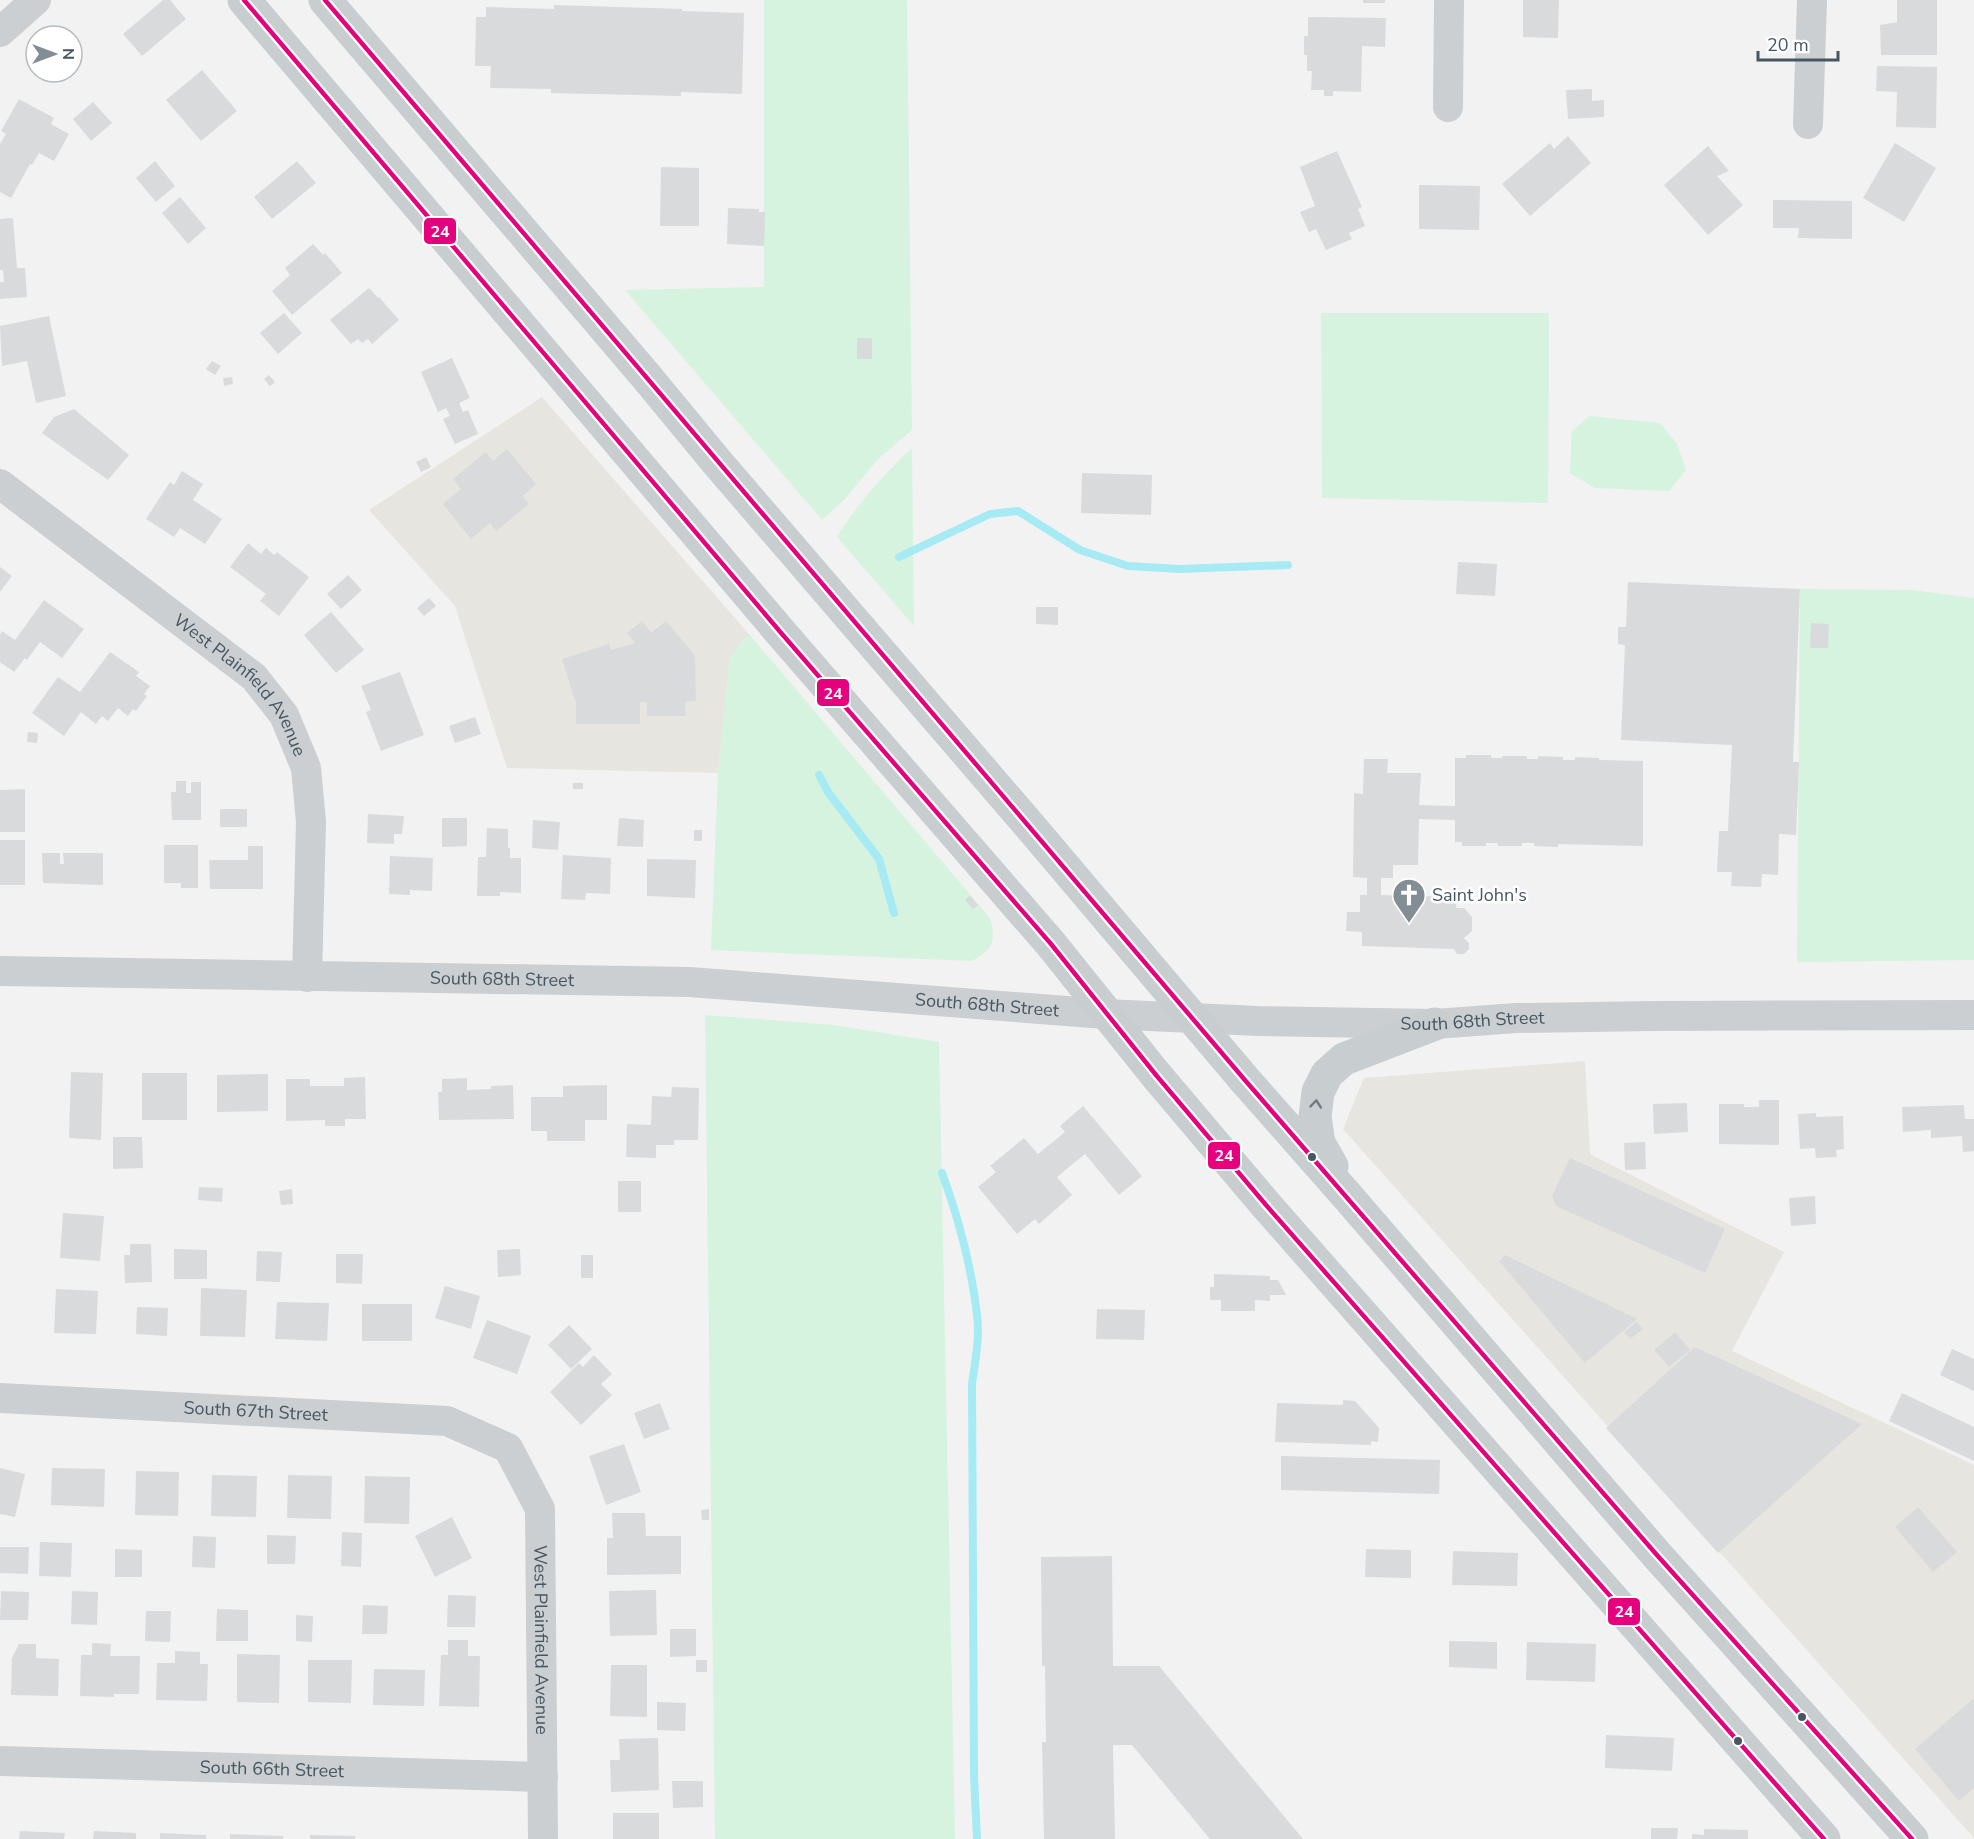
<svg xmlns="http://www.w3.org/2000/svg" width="1974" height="1839" font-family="'Nunito Sans',sans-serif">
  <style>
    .commercial { fill: #e7e5e0 }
    .green { fill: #d5f3de }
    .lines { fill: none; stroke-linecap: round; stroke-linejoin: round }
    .stream { stroke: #a6eaf4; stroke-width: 8 }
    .building { fill: #d9dadb }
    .minor { stroke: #cbcfd2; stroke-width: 30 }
    .major { stroke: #c8cdd0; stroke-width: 33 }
    .bus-1-casing { stroke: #fff; stroke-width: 9 }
    .bus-1 { stroke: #e5007d; stroke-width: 4.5 }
    .oneway { stroke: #6e7a82 }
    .bus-dot { fill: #475761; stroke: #fff; stroke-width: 2 }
    .labels { text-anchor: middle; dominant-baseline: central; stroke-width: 5; stroke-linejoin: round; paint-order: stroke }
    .street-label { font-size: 18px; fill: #475761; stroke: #fff }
    .poi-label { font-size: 18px; fill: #475761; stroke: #fff; text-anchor: start }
    .line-badge { stroke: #fff; stroke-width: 2 }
    .badge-label { font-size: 16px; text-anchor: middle; font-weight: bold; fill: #fff }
  </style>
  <rect width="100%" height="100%" fill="#f3f2f2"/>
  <path class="commercial" d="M542,397L749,634L730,657L718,773L507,768L455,606L369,510Z
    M1585,1061L1590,1154L1784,1252L1732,1351L1974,1465V1838L1343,1129L1364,1078Z"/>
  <path class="green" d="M764,0H907L912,430L877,460L845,499L822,520L625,290L764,287Z
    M1321,313H1549L1548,503L1322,498Z
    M1589,416L1660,423L1677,444L1686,470L1669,491L1595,488L1570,473L1572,431Z
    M912,448L914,626L837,537C857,504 884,474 912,448Z
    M1800,589L1912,590L1974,598V960L1797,962Z
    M749,634L990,918C997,940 992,951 972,961L711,950L718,773L730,657Z
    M705,1015L834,1025L939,1042L955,1839H715Z"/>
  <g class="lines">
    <path class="stream" d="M899,557L990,514L1018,511L1080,550L1128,566L1180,569L1288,565
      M819,775L828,792L879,859L894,913
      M942,1173C958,1216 972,1269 977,1315C980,1338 975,1362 972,1384L974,1776L977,1839"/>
  </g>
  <path class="building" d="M163,0H170L186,19L142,56L123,34Z
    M1363,0H1385V3H1363Z
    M1523,0H1559L1558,38L1523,37Z
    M1897,0H1937V55H1881L1880,25L1897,22Z
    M554,5L682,9V11L744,13L742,94L681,92V96L551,93V89L490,88L491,66H475L476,17H486V7L554,9Z
    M1308,17L1386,18L1385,47L1362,46L1361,92L1333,91V96H1324V90H1311L1312,71H1307V55H1304V36H1308Z
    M1877,66L1937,67L1936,128L1896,127L1897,92L1876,91Z
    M202,70L237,111L201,141L166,100Z
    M1592,89V101L1604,100V117L1568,119L1566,90Z
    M19,99L54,118L51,124L69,134L54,161L39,153L32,165L30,164L11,198L0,192V144L6,134L1,131Z
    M93,102L112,123L91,141L73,119Z
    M1568,136L1591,163L1530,216L1502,184L1550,143L1554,149Z
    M1895,143L1936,168L1904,222L1863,198Z
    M1708,146L1729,171L1717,176L1743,205L1708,235L1664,185Z
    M1337,151L1362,207L1358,209L1365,226L1349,233L1352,239L1326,250L1316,229L1309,232L1300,212L1315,206L1300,167Z
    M155,161L175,186L156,202L136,178Z
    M297,161L316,183L272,219L254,197Z
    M661,167L699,168V226H660Z
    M1419,185L1480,186L1479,230L1419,229Z
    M180,197L206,228L188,244L162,213Z
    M1773,200L1852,201V239L1798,238L1799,228H1773Z
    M728,208L759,209V212H765L764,246L727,244Z
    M13,218L17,268H25L27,297L0,299V282H4L3,270H0V219Z
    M313,244L323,255L325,253L342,273L292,315L272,291L290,275L285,268Z
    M369,288L378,298L379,297L399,320L372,344L368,339L362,343L358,339L351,344L330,320Z
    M284,313L302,333L278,354L260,333Z
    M49,316L66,396L36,403L27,361L2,366L0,326Z
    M857,338H872V359H857Z
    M452,358L470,398L459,403L463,412L468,410L478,434L455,444L443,419L450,416L446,408L438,412L421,372Z
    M212,361L221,366L215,375L206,369Z
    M269,375L275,382L270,386L264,379Z
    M232,377L233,384L224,386L223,378Z
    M74,409L129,455L108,480L42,433L54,417Z
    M507,449L536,484L523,496L529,504L496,531L490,523L471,539L443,504L461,489L453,479L486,452L493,461Z
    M426,457L431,467L421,472L416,462Z
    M182,471L203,484L193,500L222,519L205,544L180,528L174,537L146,519L170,482L174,485Z
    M1082,473L1152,475L1151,515L1081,513Z
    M248,543L261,554L266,548L274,555L277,552L309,577L279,616L260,601L266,594L230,567Z
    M1458,562L1497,564L1495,596L1456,594Z
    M0,567L12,576L0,592Z
    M348,575L362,590L341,609L327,594Z
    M1628,582L1800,589L1793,762H1799L1796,835L1779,834L1778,875L1762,874L1761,887L1731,886L1732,872H1717L1719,831H1728L1732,745L1621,740L1625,645L1618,644V627H1626Z
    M429,598L436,606L424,616L417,608Z
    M44,600L84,629L62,658L40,642L27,660L25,658L14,672L0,662V635L2,631L15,640Z
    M1036,607H1058V625L1036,624Z
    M331,612L364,650L336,673L304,635Z
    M642,621L651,633L666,621L695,656L696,701L685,702L686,716H647V702H640V724H576V703L562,659L609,644L611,650L635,643L627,633Z
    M1811,623L1829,624L1828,648H1810Z
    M110,652L139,672L136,676L150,686L144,694L147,696L136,711L133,709L128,716L118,708L108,721L102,716L96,724L81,712L64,736L32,713L58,677L80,692Z
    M400,672L424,735L381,751L366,712L371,710L361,686Z
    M475,717L481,734L455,743L449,726Z
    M28,732L38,733L37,743L27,742Z
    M1466,755H1491V758H1502V756H1527V759H1538V756L1563,757V760H1575V757L1599,758V760L1643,761V846L1558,844V847L1534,846V843H1522V846H1498L1497,843H1486V846H1462V842H1455V820L1419,819L1418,865H1393V878H1381V895L1457,897L1456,908H1464L1472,917V931L1464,938L1469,943V949L1464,954H1457L1454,949L1362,946V932L1346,931L1347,912H1360V895H1367V878L1353,877L1354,793L1363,794L1364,759H1388L1387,773H1421L1419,805L1455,806V758H1466Z
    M176,781H186V793H191V782H201V820H172L171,792H176Z
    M573,783H583V789H573Z
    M25,789V832H0V790Z
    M220,809H247V827H220Z
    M368,814L404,816L402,834H394V844L367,843Z
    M442,818H467V846L442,847Z
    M619,818L644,820L643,847L617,846Z
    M533,820L560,822L558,850L532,848Z
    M487,828L508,829V848H510V858H521V893L500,892V896H477L478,857H486Z
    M694,830H702V841H694Z
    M0,840H25V885H0Z
    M164,845H198V888H181V883H164Z
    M248,846H263V889H210L209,860H248Z
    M42,853H60V864H64L63,853H103V885L43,883Z
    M563,855L611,858L610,894L586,893L585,900L561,899Z
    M390,856L433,858L432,891L410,890V895L389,894Z
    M647,859L696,860L695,898L647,896Z
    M970,896L978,905L973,909L965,900Z
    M71,1072L103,1073L101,1140L69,1138Z
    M142,1073H187V1120H142Z
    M268,1074V1111L217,1112V1075Z
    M365,1077L366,1119H345V1126H325V1120L286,1121V1079H310V1086H344V1078Z
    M467,1078V1090L491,1089V1086L513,1085L514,1119L439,1120L438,1092H442V1079Z
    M607,1085V1120H585V1141H547V1131H531V1097H563V1086Z
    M672,1087L699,1088L698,1140H674V1145H656V1158L626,1157L627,1124L651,1125L652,1096L671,1097Z
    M1759,1100H1779V1145L1719,1144V1104H1744V1107H1759Z
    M1687,1103L1688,1132L1654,1134L1653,1104Z
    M1964,1105L1965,1119H1974V1151L1963,1152L1962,1136L1931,1138V1130L1903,1132L1902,1107Z
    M1083,1106L1142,1176L1119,1195L1085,1154L1057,1177L1072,1195L1039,1224L1035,1219L1017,1234L978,1187L996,1172L990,1166L1024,1138L1038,1154L1065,1132L1060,1126Z
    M1816,1113V1117L1843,1116L1844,1149L1836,1150L1837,1157L1816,1158L1815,1148L1800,1149L1798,1114Z
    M113,1137H142L143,1168L113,1169Z
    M1645,1142L1646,1169L1625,1170L1624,1143Z
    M1570,1158L1725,1229L1705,1273L1556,1206L1552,1196Z
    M618,1181H641V1212H618Z
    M199,1187L223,1188L222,1202L198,1200Z
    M292,1189L293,1204L281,1205L279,1191Z
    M1815,1196L1816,1224L1791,1226L1789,1198Z
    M63,1213L104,1216L100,1261L60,1258Z
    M130,1244H151L152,1282L125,1283L124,1255H130Z
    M174,1249L207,1250V1279H174Z
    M520,1249L521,1275L498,1277L497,1250Z
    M257,1251L282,1252L280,1282L256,1281Z
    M336,1254H363L362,1284L336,1283Z
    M581,1255H593V1278H581Z
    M1505,1255L1637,1319L1585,1363L1499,1261Z
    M1214,1274L1270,1276V1280H1278L1286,1295H1270V1301L1255,1300V1311H1221V1300H1210V1287H1214Z
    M445,1286L480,1296L471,1329L435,1318Z
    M201,1288L247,1290L245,1337L200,1336Z
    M56,1289L98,1291L96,1334L54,1333Z
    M277,1302L329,1303L327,1341L275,1339Z
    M362,1304H412V1341H362Z
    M137,1307L168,1308L167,1336L136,1334Z
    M1097,1309L1145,1310L1144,1340L1096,1339Z
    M487,1320L531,1336L517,1374L473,1358Z
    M1637,1322L1643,1329L1630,1339L1624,1332Z
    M569,1325L592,1349L571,1369L548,1345Z
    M1675,1332L1690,1350L1669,1367L1654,1350Z
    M1695,1347L1862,1424L1718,1553L1606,1428Z
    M1952,1349L1974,1359V1391L1940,1375Z
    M594,1355L612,1374L601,1384L612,1395L581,1425L550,1392L579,1363L583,1367Z
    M1902,1393L1974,1427V1461L1889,1421Z
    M1343,1400L1355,1401L1379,1428L1378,1442L1371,1441V1445L1275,1442L1277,1403L1343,1405Z
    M660,1403L670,1429L644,1439L634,1413Z
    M624,1444L641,1492L606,1505L589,1456Z
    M1281,1456L1440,1460L1439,1494L1281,1490Z
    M0,1468L25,1474L15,1517L0,1514Z
    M52,1468L105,1469L104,1507L51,1505Z
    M136,1471L179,1472L178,1516L135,1515Z
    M212,1475L257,1476L256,1517L211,1516Z
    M288,1475L332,1476L331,1519L287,1518Z
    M365,1476L410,1477L409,1524L364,1523Z
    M1918,1507L1957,1552L1933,1572L1895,1527Z
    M709,1509V1520H702L701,1510Z
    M612,1513H645L646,1536H681V1574L607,1575V1538H613Z
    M452,1517L472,1558L435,1577L415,1536Z
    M342,1532L362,1533L361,1567L341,1566Z
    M267,1535L296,1536L295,1564H267Z
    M193,1536L216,1537L215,1568L192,1567Z
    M40,1542L72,1543L71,1577L39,1576Z
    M0,1547H29L28,1574L0,1573Z
    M115,1549L142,1550V1577H115Z
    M1366,1549L1411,1550V1578L1365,1577Z
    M1453,1551L1518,1553L1517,1586L1452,1585Z
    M1112,1556L1113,1666H1159L1303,1839H1210L1132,1745H1113L1115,1839H1044L1042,1742H1046L1045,1666H1042L1041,1557Z
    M656,1590L657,1635L610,1636L609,1591Z
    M1,1591L29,1592L28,1620H0Z
    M72,1591L98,1592L97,1625L71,1624Z
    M448,1595L476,1596L475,1627H447Z
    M363,1605L388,1606L387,1634H362Z
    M217,1609L248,1610V1641H216Z
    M146,1611H171L170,1642L145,1641Z
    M296,1615L313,1616L312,1642L296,1641Z
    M670,1629H696V1656L670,1657Z
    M448,1640H468V1656H480L479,1707L439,1706L441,1655H448Z
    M1449,1641L1497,1642V1669L1449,1667Z
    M1527,1642L1596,1644L1595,1682L1526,1680Z
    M92,1643L111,1644L110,1656H140L139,1694H114V1697L80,1696L81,1655H92Z
    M19,1644H36V1658L59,1659L58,1696L11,1695L12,1658Z
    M175,1651L200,1652V1664H208L207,1701L156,1700L157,1663H175Z
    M237,1654L280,1655L279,1703L237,1702Z
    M308,1660H352L351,1703L308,1702Z
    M696,1660H707V1672H696Z
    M611,1665H647V1717L610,1716Z
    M374,1669L425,1670L424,1706L373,1705Z
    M1974,1698V1788L1959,1801L1915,1749Z
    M657,1702L686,1703L685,1731L657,1730Z
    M1606,1735L1674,1738L1672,1771L1605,1768Z
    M658,1738L659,1790L611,1792L610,1760H620L619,1739Z
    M672,1781H703V1807L673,1808Z
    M613,1813H659V1839H613Z
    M1651,1828H1678L1677,1839H1651Z
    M1704,1829L1748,1830V1839H1692V1834L1704,1835Z
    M20,1831L65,1833L64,1839H19Z
    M94,1831L136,1833V1839H93Z
    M160,1833L206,1835V1839H160Z
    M230,1834L283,1836V1839H230Z
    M310,1835L355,1836V1839H310Z"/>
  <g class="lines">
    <g class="minor">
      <path d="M0,32L36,0"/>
      <path d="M1448,107L1449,0"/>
      <path d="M1808,124L1812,0"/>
      <path id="s1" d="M0,484L254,677L284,715L306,768L311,822L307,977"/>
      <path id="s2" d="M0,971L690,982L1105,1014L1258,1021L1435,1024L1516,1018L1655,1016L1974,1015"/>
      <path id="s3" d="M0,1398L447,1421L508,1448L540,1509L543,1839"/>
      <path id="s4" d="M0,1761L543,1777"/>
    </g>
    <path class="major" d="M244,0L782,634L1051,944L1156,1075L1266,1205L1824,1839
      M325,0L645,375L716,461L1035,832L1244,1079L1348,1197L1656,1554L1912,1839
      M1332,1166L1319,1143L1315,1117L1318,1092L1327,1074L1344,1059L1435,1024"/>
    <g class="bus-1-casing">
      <path id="bus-1" d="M244,0L782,634L1051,944L1156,1075L1266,1205L1824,1839
        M325,0L1244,1079L1656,1554L1912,1839"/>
    </g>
    <use href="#bus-1" class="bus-1"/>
  </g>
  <defs><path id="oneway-chevron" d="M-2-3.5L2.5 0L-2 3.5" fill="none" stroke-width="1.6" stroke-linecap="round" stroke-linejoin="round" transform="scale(1.5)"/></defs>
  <use class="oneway" href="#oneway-chevron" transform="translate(1316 1104) rotate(-84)"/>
  <defs>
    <g id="church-pin" transform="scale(1.725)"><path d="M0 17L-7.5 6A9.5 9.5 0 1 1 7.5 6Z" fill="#838d94" stroke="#fff"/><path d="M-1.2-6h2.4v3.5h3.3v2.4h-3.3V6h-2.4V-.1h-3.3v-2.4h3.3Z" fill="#fff"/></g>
  </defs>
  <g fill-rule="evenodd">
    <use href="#church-pin" x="1409" y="895"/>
  </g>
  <g class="bus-dot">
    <circle cx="1312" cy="1157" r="5"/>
    <circle cx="1802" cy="1717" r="5"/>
    <circle cx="1738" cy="1741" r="5"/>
  </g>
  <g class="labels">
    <g class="street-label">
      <text stroke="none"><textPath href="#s1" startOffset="316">West Plainfield Avenue</textPath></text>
      <text stroke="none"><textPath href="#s2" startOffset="502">South 68th Street</textPath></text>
      <text stroke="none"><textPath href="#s2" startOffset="988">South 68th Street</textPath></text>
      <text stroke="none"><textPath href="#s2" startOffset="1474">South 68th Street</textPath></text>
      <text stroke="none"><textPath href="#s3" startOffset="256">South 67th Street</textPath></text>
      <text stroke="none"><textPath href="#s3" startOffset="714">West Plainfield Avenue</textPath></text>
      <text stroke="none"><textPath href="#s4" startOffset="272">South 66th Street</textPath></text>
    </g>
    <g class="poi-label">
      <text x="1432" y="895">Saint John's</text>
    </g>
  </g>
  <g class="line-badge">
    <rect x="423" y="217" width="34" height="28" rx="6" fill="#e5007d"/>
    <rect x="816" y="678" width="34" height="29" rx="6" fill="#e5007d"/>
    <rect x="1207" y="1141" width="34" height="29" rx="6" fill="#e5007d"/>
    <rect x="1607" y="1597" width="34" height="29" rx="6" fill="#e5007d"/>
  </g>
  <g class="badge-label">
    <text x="440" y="237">24</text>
    <text x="833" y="699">24</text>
    <text x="1224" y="1161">24</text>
    <text x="1624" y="1617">24</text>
  </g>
  <g transform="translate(54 54) rotate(90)"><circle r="28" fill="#ffffff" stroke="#b5bcc0" stroke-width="1.5"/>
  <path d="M0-4.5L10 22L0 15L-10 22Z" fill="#838d94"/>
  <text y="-9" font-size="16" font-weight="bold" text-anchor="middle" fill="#475761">N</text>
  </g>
  <path d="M1758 51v9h80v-9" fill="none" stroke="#475761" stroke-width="3"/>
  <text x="1767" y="51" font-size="18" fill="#475761" stroke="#ffffff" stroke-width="4.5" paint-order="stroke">20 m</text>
</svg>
